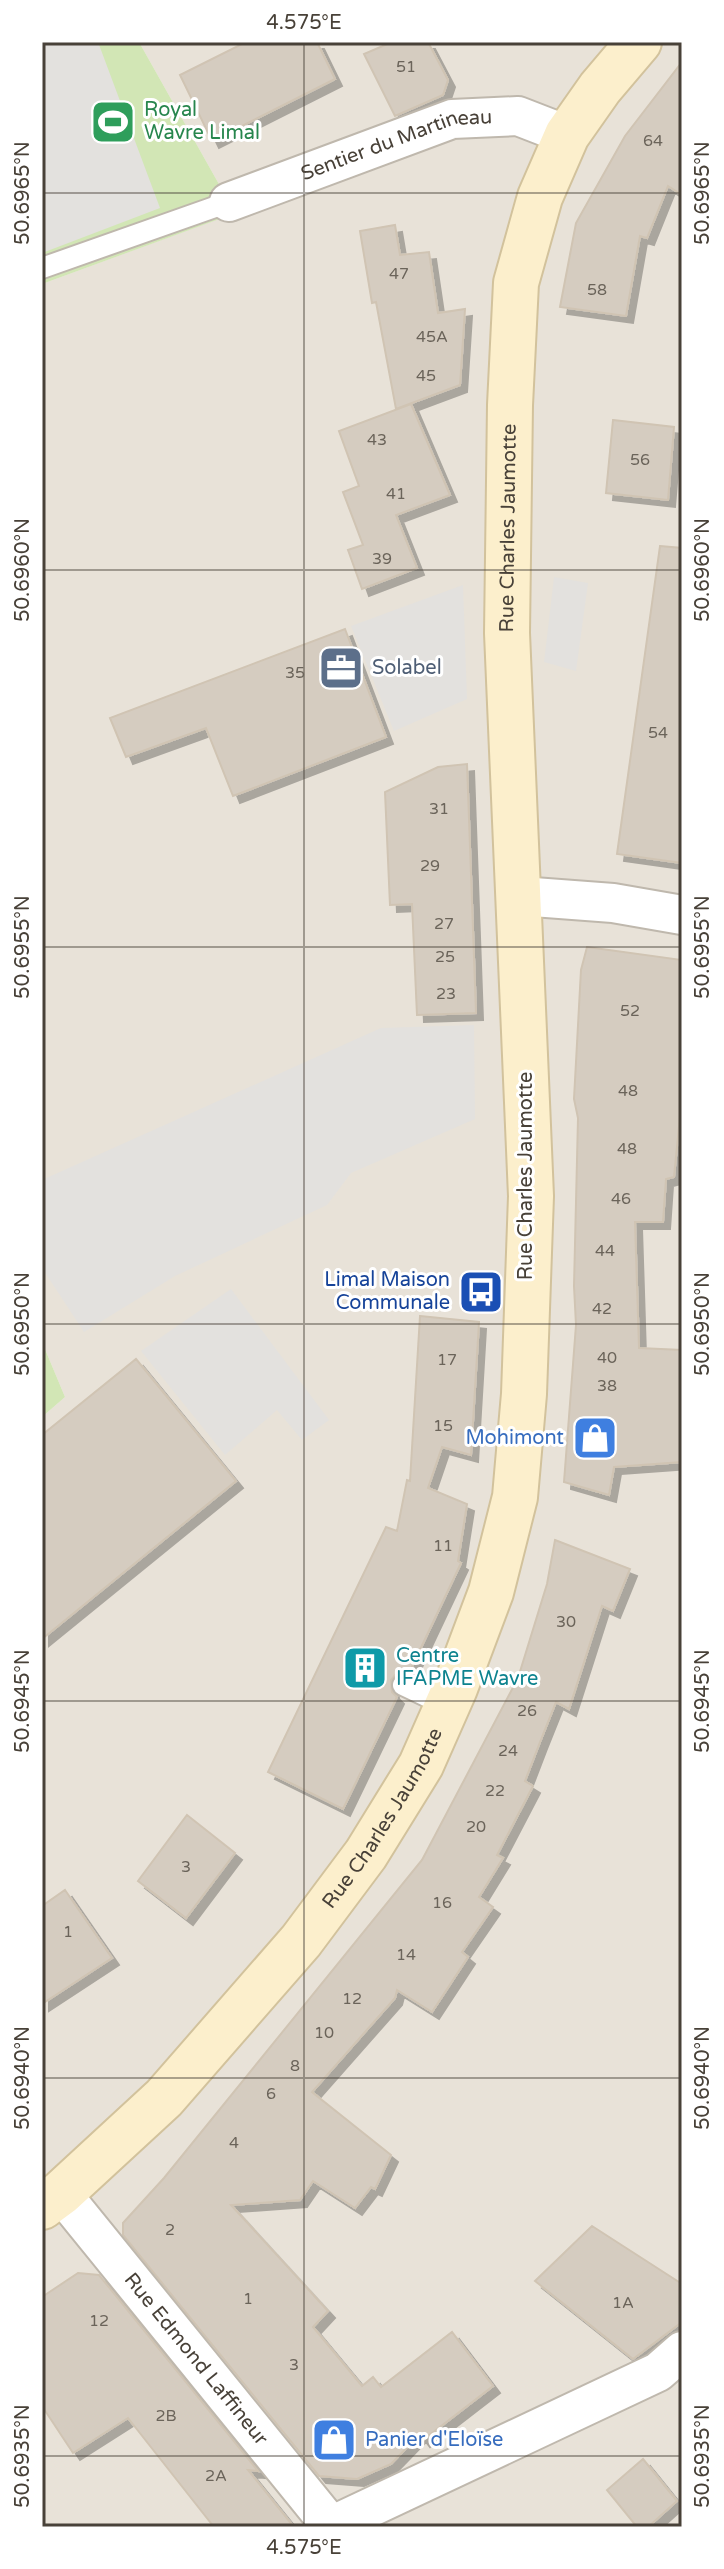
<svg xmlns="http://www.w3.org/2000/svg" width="724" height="2569" font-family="'Varela Round',sans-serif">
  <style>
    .residential { fill: #e8e2d8 }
    .green { fill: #d2e6b5 }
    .parking { fill: #e3e1de }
    .building { fill: #d5ccc0; stroke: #d0c4b3; stroke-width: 2; filter: url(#shadow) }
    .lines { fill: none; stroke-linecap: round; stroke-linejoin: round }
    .service-casing { stroke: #bfb8ad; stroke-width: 24 }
    .minor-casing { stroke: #bfb8ad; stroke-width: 42 }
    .secondary-casing { stroke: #d2c29c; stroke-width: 48 }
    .service { stroke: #fff; stroke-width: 20 }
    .minor { stroke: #fff; stroke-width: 38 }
    .secondary { stroke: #fcefcc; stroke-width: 44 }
    .ticks { fill: none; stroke: #484138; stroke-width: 2; stroke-opacity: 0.45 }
    .labels { text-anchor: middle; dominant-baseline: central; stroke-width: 6; stroke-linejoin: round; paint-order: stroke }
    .number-label { font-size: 16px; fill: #6b645a }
    .leisure-label { font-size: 20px; fill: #27864d; stroke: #fff; text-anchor: start }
    .street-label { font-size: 20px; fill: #484138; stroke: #fff }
    .service-label { font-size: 20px; fill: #4e5e75; stroke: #fff; text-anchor: start }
    .transit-label { font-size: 20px; fill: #164399; stroke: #fff; text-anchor: end }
    .shop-label { font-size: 20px; fill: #366cbe; stroke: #fff; text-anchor: end }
    .culture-label { font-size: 20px; fill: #0d838f; stroke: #fff; text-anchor: start }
    .neatline { fill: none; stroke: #484138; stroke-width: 3 }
    .ticks-label { font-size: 20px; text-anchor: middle; fill: #484138 }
  </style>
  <defs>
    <filter id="shadow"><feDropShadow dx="7" dy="7" stdDeviation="0" flood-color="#0004"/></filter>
  </defs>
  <rect width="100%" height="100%" fill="#f4f1ea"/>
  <path class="residential" d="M139,42H682V2527H42V1417L65,1397L42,1342V284L232,214L229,202Z"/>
  <path class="green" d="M42,42H139L229,202L233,214L42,284Z
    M42,1342L65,1397L42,1417Z"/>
  <path class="parking" d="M42,42H98L160,208L42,253Z
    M554,577L588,583L576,671L544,662Z
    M463,585L467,699L394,731L351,626Z
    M474,1025L475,1119L351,1173L327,1205L175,1276L84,1332L42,1268V1180L381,1028Z
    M231,1289L329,1420L302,1440L277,1410L225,1455L141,1351Z"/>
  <path class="building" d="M246,42H317L335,79L212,141L180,75Z
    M392,42H428L448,80L443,95L395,116L364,54Z
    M682,62V195L668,186L647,238L640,236L626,316L560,307L576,223L625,136Z
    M395,225L400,255L429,252L438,313L465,309L460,385L396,409L376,302L372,303L360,231Z
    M411,404L450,495L396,515L417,568L362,589L348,550L363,545L343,492L359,486L339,431Z
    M613,420L674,427L668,500L606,493Z
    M660,546L682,548V863L617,854Z
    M345,629L386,737L233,796L206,728L126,757L110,718Z
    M467,764L476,1013L417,1015L412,904L390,905L385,792L438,767Z
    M587,947L682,960V1096L674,1177L666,1179L663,1222H635L639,1348L682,1350V1462L614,1467L609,1495L564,1482L576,1325L574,1286L578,1118L574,1099L581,970Z
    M420,1316L479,1322L471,1455L442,1447L428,1488L467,1504L458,1561L461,1563L409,1673L396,1674L391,1680L392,1692L397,1697L343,1809L268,1772L386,1527L397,1531L407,1480L410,1481Z
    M136,1359L236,1481L42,1639V1435Z
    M555,1540L630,1569L613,1611L602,1606L569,1709L556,1702L540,1742L525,1781L533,1786L497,1855L503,1858L479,1897L493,1907L462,1952L468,1957L432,2012L397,1990L395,1998L312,2092L391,2155L375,2189L371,2187L355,2208L313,2181L300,2200L231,2205L328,2311L313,2327L362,2386L373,2377L381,2387L452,2332L493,2386L423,2440L419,2435L391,2464L357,2479L319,2476L123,2235V2223L164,2178L422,1860L518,1678L547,1584Z
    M187,1815L235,1853L186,1918L138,1881Z
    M65,1890L112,1958L42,2004V1906Z
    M592,2226L682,2284V2322L633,2359L535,2281Z
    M78,2273L99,2275L258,2471L248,2470L294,2527H214L128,2418L73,2453L42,2406V2297Z
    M643,2459L677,2501L648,2527H637L607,2490Z"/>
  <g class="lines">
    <g class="service-casing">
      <path id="service" d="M42,268L229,202
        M403,1685L447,1706"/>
    </g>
    <g class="minor-casing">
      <g id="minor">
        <path id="s1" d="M229,202L452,119L518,116L567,135"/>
        <path d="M520,896L613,903L682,915"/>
        <path id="s2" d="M61,2193L332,2527"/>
        <path d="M331,2526L658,2372L682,2351"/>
      </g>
    </g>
    <g class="secondary-casing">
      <g id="secondary">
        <path id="s3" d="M42,2207L61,2193L164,2098L301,1941L366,1854L421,1765L455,1688L491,1592L515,1497L524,1394L531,1196L507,633L510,405L516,283L540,197L567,135L600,88L639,42"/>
      </g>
    </g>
    <use href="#service" class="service"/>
    <use href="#minor" class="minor"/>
    <use href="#secondary" class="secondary"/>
  </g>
  <path class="ticks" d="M304,42V2527M42,193H682M42,570H682M42,947H682M42,1324H682M42,1701H682M42,2078H682M42,2456H682"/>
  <defs>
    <g id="stadium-square" transform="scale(2.3)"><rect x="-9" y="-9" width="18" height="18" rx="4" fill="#2e9e5b" stroke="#fff"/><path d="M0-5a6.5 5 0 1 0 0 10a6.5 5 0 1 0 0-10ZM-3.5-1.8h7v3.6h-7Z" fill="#fff"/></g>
    <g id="office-square" transform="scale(2.3)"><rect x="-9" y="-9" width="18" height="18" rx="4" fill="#5c6f8a" stroke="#fff"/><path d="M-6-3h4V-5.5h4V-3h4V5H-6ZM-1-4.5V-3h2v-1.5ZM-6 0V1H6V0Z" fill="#fff"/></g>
    <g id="bus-square" transform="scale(2.3)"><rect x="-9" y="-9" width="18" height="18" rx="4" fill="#1a4fb4" stroke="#fff"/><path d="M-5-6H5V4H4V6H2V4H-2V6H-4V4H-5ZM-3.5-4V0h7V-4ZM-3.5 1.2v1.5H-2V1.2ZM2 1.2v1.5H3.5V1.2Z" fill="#fff"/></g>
    <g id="shop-square" transform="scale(2.3)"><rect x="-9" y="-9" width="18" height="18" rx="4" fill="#3f7fe0" stroke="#fff"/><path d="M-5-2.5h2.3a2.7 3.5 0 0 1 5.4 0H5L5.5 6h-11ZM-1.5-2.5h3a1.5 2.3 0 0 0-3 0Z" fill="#fff"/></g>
    <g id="building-square" transform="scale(2.3)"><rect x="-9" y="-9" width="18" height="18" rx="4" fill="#0f9aa8" stroke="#fff"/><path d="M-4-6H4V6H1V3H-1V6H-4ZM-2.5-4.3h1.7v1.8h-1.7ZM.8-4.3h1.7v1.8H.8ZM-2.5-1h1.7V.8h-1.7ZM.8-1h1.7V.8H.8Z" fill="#fff"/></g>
  </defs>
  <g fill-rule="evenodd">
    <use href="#stadium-square" x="113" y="122"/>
    <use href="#office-square" x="341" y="668"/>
    <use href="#bus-square" x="481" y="1292"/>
    <use href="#shop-square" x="595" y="1438"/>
    <use href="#building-square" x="365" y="1668"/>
    <use href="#shop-square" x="334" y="2440"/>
  </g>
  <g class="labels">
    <g class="number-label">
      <text x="406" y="67">51</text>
      <text x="653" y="141">64</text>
      <text x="399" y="274">47</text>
      <text x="597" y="290">58</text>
      <text x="432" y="337">45A</text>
      <text x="426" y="376">45</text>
      <text x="377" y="440">43</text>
      <text x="640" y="460">56</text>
      <text x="396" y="494">41</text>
      <text x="382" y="559">39</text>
      <text x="295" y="673">35</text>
      <text x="658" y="733">54</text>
      <text x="439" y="809">31</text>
      <text x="430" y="866">29</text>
      <text x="444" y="924">27</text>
      <text x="445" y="957">25</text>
      <text x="446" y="994">23</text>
      <text x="630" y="1011">52</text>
      <text x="628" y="1091">48</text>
      <text x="627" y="1149">48</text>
      <text x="621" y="1199">46</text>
      <text x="605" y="1251">44</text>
      <text x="602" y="1309">42</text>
      <text x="607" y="1358">40</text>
      <text x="447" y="1360">17</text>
      <text x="607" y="1386">38</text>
      <text x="443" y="1426">15</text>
      <text x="443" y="1546">11</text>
      <text x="566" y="1622">30</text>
      <text x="527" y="1711">26</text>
      <text x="508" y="1751">24</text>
      <text x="495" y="1791">22</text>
      <text x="476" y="1827">20</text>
      <text x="186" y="1867">3</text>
      <text x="442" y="1903">16</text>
      <text x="68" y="1932">1</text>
      <text x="406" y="1955">14</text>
      <text x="352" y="1999">12</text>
      <text x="324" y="2033">10</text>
      <text x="295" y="2066">8</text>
      <text x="271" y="2094">6</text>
      <text x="234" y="2143">4</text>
      <text x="170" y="2230">2</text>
      <text x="248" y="2299">1</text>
      <text x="623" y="2303">1A</text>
      <text x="99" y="2321">12</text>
      <text x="294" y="2365">3</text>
      <text x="166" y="2416">2B</text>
      <text x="216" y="2476">2A</text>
    </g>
    <g class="leisure-label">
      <text x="144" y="110">Royal<tspan x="144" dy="23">Wavre Limal</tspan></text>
    </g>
    <g class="street-label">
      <text stroke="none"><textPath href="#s1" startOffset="178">Sentier du Martineau</textPath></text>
      <text stroke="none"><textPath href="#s3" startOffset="1840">Rue Charles Jaumotte</textPath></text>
      <text transform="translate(526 1176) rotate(-90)">Rue Charles Jaumotte</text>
      <text stroke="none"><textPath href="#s3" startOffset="520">Rue Charles Jaumotte</textPath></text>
      <text stroke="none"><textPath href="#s2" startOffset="214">Rue Edmond Laffineur</textPath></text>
    </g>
    <g class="service-label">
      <text x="372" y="668">Solabel</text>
    </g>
    <g class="transit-label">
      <text x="450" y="1280">Limal Maison<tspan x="450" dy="23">Communale</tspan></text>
    </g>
    <g class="shop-label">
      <text x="564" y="1438">Mohimont</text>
      <text x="365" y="2440" text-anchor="start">Panier d'Eloïse</text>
    </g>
    <g class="culture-label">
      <text x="396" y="1656">Centre<tspan x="396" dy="23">IFAPME Wavre</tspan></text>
    </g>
  </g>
  <rect width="724" height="2569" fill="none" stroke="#ffffff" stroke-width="88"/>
  <rect x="44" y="44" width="636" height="2481" class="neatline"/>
  <g class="ticks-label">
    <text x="304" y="29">4.575°E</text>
    <text transform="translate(22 193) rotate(-90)" y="7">50.6965°N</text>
    <text transform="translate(702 193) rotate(-90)" y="7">50.6965°N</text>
    <text transform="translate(22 570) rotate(-90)" y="7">50.6960°N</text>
    <text transform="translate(702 570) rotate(-90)" y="7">50.6960°N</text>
    <text transform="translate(22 947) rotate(-90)" y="7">50.6955°N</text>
    <text transform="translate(702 947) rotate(-90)" y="7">50.6955°N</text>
    <text transform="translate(22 1324) rotate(-90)" y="7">50.6950°N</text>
    <text transform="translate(702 1324) rotate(-90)" y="7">50.6950°N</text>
    <text transform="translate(22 1701) rotate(-90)" y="7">50.6945°N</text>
    <text transform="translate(702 1701) rotate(-90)" y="7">50.6945°N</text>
    <text transform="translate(22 2078) rotate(-90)" y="7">50.6940°N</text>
    <text transform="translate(702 2078) rotate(-90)" y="7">50.6940°N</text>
    <text transform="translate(22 2456) rotate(-90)" y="7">50.6935°N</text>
    <text transform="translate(702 2456) rotate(-90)" y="7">50.6935°N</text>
    <text x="304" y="2554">4.575°E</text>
  </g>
</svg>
